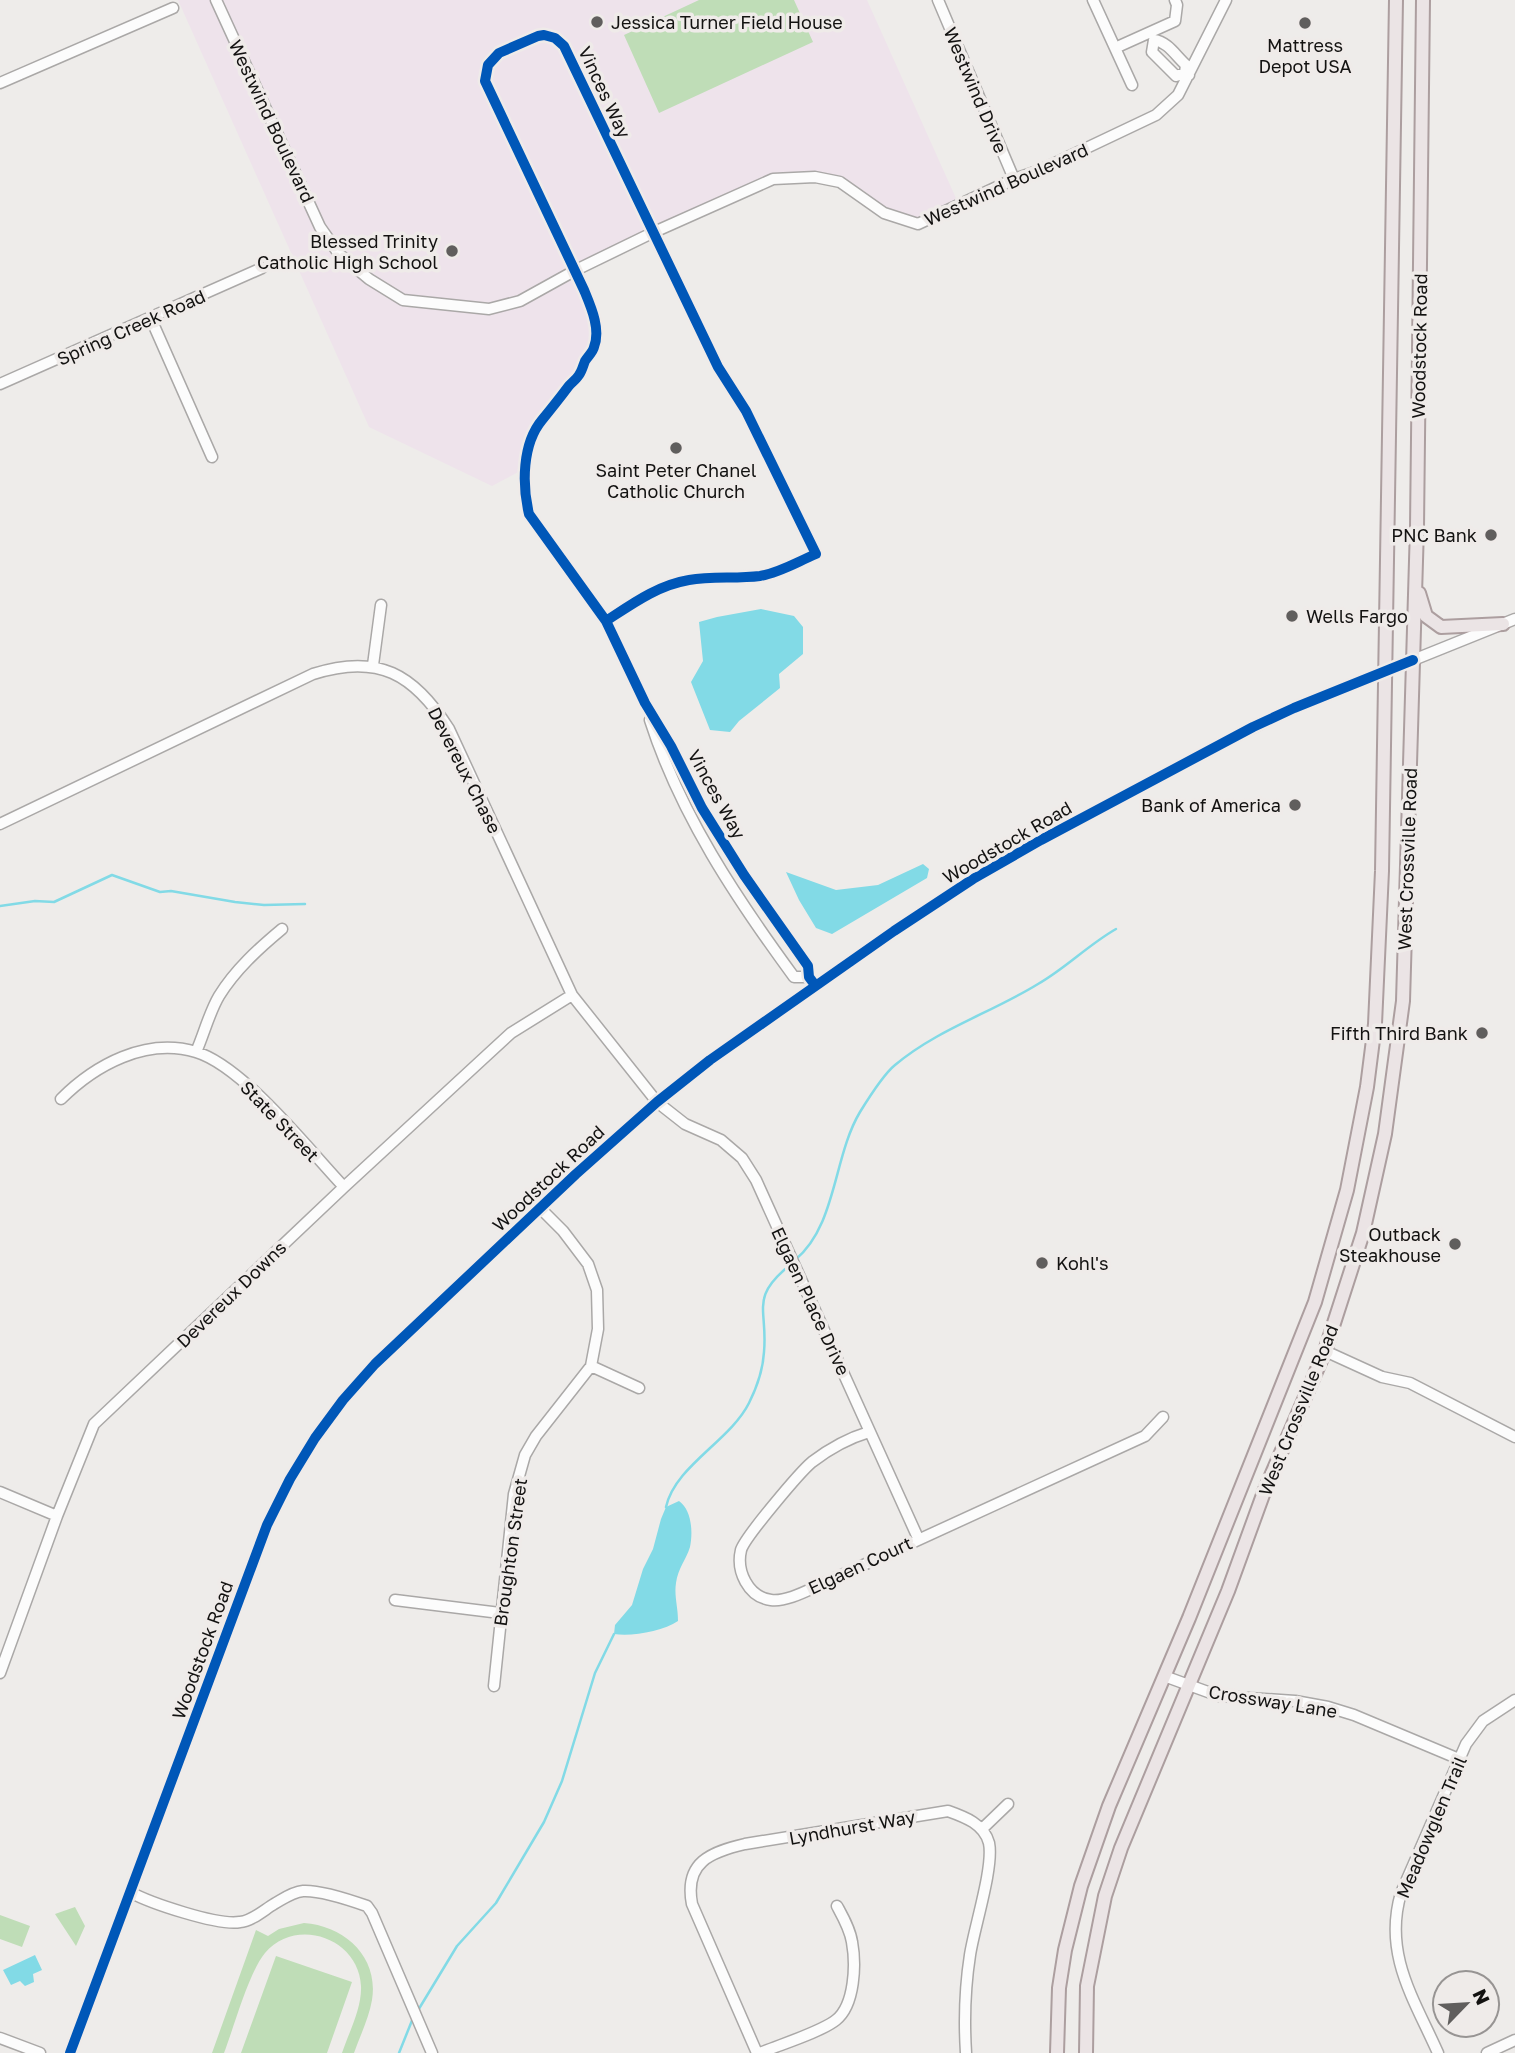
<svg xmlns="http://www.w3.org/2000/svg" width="1515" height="2053" font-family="'Golos Text',sans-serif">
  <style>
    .education { fill: #eee3eb }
    .green { fill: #bfddb7 }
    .water { fill: #82dae6 }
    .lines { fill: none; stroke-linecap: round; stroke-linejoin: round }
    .stream { stroke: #82dae6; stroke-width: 2.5 }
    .minor-casing { stroke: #aaa8a7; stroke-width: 13 }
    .major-casing { stroke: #ac9e9f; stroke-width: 16 }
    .minor { stroke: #fcfcfc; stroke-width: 10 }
    .major { stroke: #ebe4e5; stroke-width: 12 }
    .cycleway-casing { stroke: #efebe9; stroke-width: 15 }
    .cycleway { stroke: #0057b8; stroke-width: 10 }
    .poi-dot { fill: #605e5d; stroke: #efebe9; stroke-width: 2.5 }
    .labels { text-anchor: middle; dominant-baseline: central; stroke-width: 7; stroke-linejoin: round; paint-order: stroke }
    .poi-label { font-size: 18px; fill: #131211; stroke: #efebe9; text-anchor: end }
    .street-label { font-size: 18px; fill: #131211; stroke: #efebe9 }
  </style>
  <rect width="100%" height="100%" fill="#eeecea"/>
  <path class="education" d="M178,0H867L959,205L918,224L884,213L840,182L773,179L577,269L592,310L594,347L533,438L526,468L492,486L369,427Z"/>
  <path class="green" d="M699,0H794L813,42L659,113L624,35Z
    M75,1907L85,1926L76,1946L55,1914Z
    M0,1915L30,1926L22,1947L0,1939Z
    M304,1923C345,1926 379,1957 372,2000C369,2018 360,2036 354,2053H342C349,2032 362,2008 361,1986C359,1938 296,1916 265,1953C249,1972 234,2027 224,2053H212L256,1930L268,1936L279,1929Z
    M276,1956L352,1982L327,2053H241Z"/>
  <path class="water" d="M761,609L794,616L803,627V654L779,674L780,688L739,721L730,732L710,730L691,682L703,661L699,622L717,617Z
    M923,864L929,869L927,878L832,934L816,928L799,900L786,872L836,890L878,885Z
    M679,1501C692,1510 693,1533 690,1547C686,1560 678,1568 676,1583C674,1596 678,1607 678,1621C663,1631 632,1637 614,1634L615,1625L632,1605L643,1569L653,1549L661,1519L666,1507Z
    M35,1955L42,1970L33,1974L34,1982L25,1986L20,1981L11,1985L3,1970Z"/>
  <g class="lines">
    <path class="stream" d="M0,906L35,901L54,902L112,875L160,892L171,891L235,902L264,905L305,904
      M795,1260C837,1225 833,1157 860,1112C868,1099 884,1074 895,1065C938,1029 991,1013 1038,984C1066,968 1088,945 1116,929
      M666,1507C675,1466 730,1441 749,1403C757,1387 763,1369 764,1352C768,1309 749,1298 790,1265
      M417,2012L457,1946L496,1903L544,1822L562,1781L595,1673L614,1634
      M399,2053L413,2018"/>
    <g class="minor-casing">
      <path id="minor" d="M216,0L320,227L339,254L369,279L403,300L489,309L520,301L576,270L652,233L773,179L815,177L840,182L884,213L918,224L1014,179L1038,171L1156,115L1178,95L1226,0
        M938,0L1014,179
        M1093,0L1132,85
        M1154,40L1152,52L1176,76L1185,73L1189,75
        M1154,40C1168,42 1175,55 1186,65L1185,73
        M1115,48L1175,21L1177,5L1175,0
        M0,83L173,8
        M151,319L212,457
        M0,384L262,268
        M606,621C632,604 658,585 689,580C712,576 736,579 760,576C779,573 797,562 816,554L746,411L718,367L564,46L555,38L544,35L538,36L499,53L488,65L485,81L584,290C591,307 601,329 594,347C593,352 588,356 585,361C583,366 582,371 579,375C576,380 571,383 568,387C559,399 551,409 542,420C522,444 522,485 529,514L606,621L645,703L671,746L702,808L744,875L808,966L809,977L815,985
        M373,665L381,605
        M650,720C680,814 736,898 794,977H809
        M0,824L313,674C378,653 414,674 449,729L572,995L657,1102L685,1124L721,1140L742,1158L756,1180L918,1538
        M196,1052C204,1034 209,1013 219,996C235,970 258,949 282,929
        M61,1099C95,1065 146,1037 196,1052C243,1066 309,1150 344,1187
        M1325,1351L1382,1377L1410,1383L1515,1437
        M591,1366L639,1388
        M869,1432C849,1438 829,1449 812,1462C800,1472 745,1537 741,1550C736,1571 748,1597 771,1600C787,1602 808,1590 822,1584L1145,1436L1163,1417
        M0,1492L57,1516
        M395,1600L500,1613
        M0,1673L57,1516L94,1424L344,1187L486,1056L511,1033L572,995
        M1164,1676L1219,1696L1295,1701L1328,1707L1354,1715L1459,1759
        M494,1686L514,1494L525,1455L536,1436L591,1366L598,1329L597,1290L588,1264L563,1231L540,1208
        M982,1829L1008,1804
        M130,1892C150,1903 218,1926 240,1922C252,1921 264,1910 274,1904C283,1899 292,1892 303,1891C321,1890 350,1900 367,1906L372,1913L432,2053
        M0,2038L40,2053
        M70,2053L267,1525L290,1479L315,1438L343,1400L375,1364L576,1174L657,1102L710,1060L894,931L973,879L1041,840L1244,732L1294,708L1515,619
        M757,2053L692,1904C684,1862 711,1852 745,1844L948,1811C965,1817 984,1824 989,1843C994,1867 974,1928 970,1955C965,1987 964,2021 966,2053
        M760,2053C779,2045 821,2032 836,2020C855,2005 856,1964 852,1942C850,1929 843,1917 837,1906
        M1438,2053C1414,1999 1383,1954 1401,1893L1466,1744L1483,1721L1515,1700
        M1487,2053L1515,2040"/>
    </g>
    <g class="major-casing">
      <path id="major" d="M1419,593L1426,616L1441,627L1503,624
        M1057,2053L1059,1988L1065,1950L1081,1886L1109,1806L1189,1618L1315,1302L1347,1190L1367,1087L1375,1024L1382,871L1396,0
        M1086,2053L1087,1986L1105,1896L1121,1848L1228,1591L1264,1492L1325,1351L1363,1233L1385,1134L1403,1001L1417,527L1423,0"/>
    </g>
    <use href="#minor" class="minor"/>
    <use href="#major" class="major"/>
    <g class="cycleway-casing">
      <path id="cycleway" d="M606,621C632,604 658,585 689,580C712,576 736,579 760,576C779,573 797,562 816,554L746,411L718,367L564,46L555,38L544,35L538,36L499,53L488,65L485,81L584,290C591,307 601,329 594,347C593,352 588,356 585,361C583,366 582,371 579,375C576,380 571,383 568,387C559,399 551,409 542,420C522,444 522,485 529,514L606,621L645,703L671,746L702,808L744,875L808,966L809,977L815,985
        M70,2053L267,1525L290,1479L315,1438L343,1400L375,1364L576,1174L657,1102L710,1060L894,931L973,879L1041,840L1253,727L1294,708L1413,660"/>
    </g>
    <use href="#cycleway" class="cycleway"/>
  </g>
  <g class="poi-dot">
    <circle cx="597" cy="22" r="7"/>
    <circle cx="1305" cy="23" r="7"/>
    <circle cx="452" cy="251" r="7"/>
    <circle cx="676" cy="448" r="7"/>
    <circle cx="1491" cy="535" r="7"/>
    <circle cx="1292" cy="616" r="7"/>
    <circle cx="1295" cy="805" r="7"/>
    <circle cx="1482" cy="1033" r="7"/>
    <circle cx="1455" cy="1244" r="7"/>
    <circle cx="1042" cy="1263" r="7"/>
  </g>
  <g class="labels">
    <g class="poi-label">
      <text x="611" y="22" text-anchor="start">Jessica Turner Field House</text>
      <text x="1305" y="45" text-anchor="middle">Mattress<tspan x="1305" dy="21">Depot USA</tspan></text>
      <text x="438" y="241">Blessed Trinity<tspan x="438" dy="21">Catholic High School</tspan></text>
      <text x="676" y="470" text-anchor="middle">Saint Peter Chanel<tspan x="676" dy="21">Catholic Church</tspan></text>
      <text x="1477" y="535">PNC Bank</text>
      <text x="1306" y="616" text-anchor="start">Wells Fargo</text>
      <text x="1281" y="805">Bank of America</text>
      <text x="1468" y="1033">Fifth Third Bank</text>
      <text x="1441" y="1234">Outback<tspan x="1441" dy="21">Steakhouse</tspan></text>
      <text x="1056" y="1263" text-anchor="start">Kohl's</text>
    </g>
    <g class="street-label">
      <text transform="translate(976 90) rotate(67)">Westwind Drive</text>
      <text transform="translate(605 92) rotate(65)">Vinces Way</text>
      <text transform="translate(272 121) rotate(65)">Westwind Boulevard</text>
      <text transform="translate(1006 184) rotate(-24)">Westwind Boulevard</text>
      <text transform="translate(131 327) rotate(-24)">Spring Creek Road</text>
      <text transform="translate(1419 346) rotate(-89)">Woodstock Road</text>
      <text transform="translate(465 770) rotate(63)">Devereux Chase</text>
      <text transform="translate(717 794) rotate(61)">Vinces Way</text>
      <text transform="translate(1007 842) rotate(-30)">Woodstock Road</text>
      <text transform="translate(1407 859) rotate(-88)">West Crossville Road</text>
      <text transform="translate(280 1121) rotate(46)">State Street</text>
      <text transform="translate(548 1178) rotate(-43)">Woodstock Road</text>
      <text transform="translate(231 1294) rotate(-44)">Devereux Downs</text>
      <text transform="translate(811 1301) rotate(65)">Elgaen Place Drive</text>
      <text transform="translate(1298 1410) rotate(-68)">West Crossville Road</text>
      <text transform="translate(510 1552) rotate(-82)">Broughton Street</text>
      <text transform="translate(860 1565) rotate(-25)">Elgaen Court</text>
      <text transform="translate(202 1650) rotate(-70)">Woodstock Road</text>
      <text transform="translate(1273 1701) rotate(9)">Crossway Lane</text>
      <text transform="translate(852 1827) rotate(-10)">Lyndhurst Way</text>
      <text transform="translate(1431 1827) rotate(-67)">Meadowglen Trail</text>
    </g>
  </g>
  <g transform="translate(1466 2004) rotate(65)"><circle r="33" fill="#efebe9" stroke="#979493" stroke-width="2"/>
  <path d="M0-5L12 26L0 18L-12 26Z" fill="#605e5d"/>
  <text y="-10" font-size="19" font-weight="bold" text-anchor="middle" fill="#131211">N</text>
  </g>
</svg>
